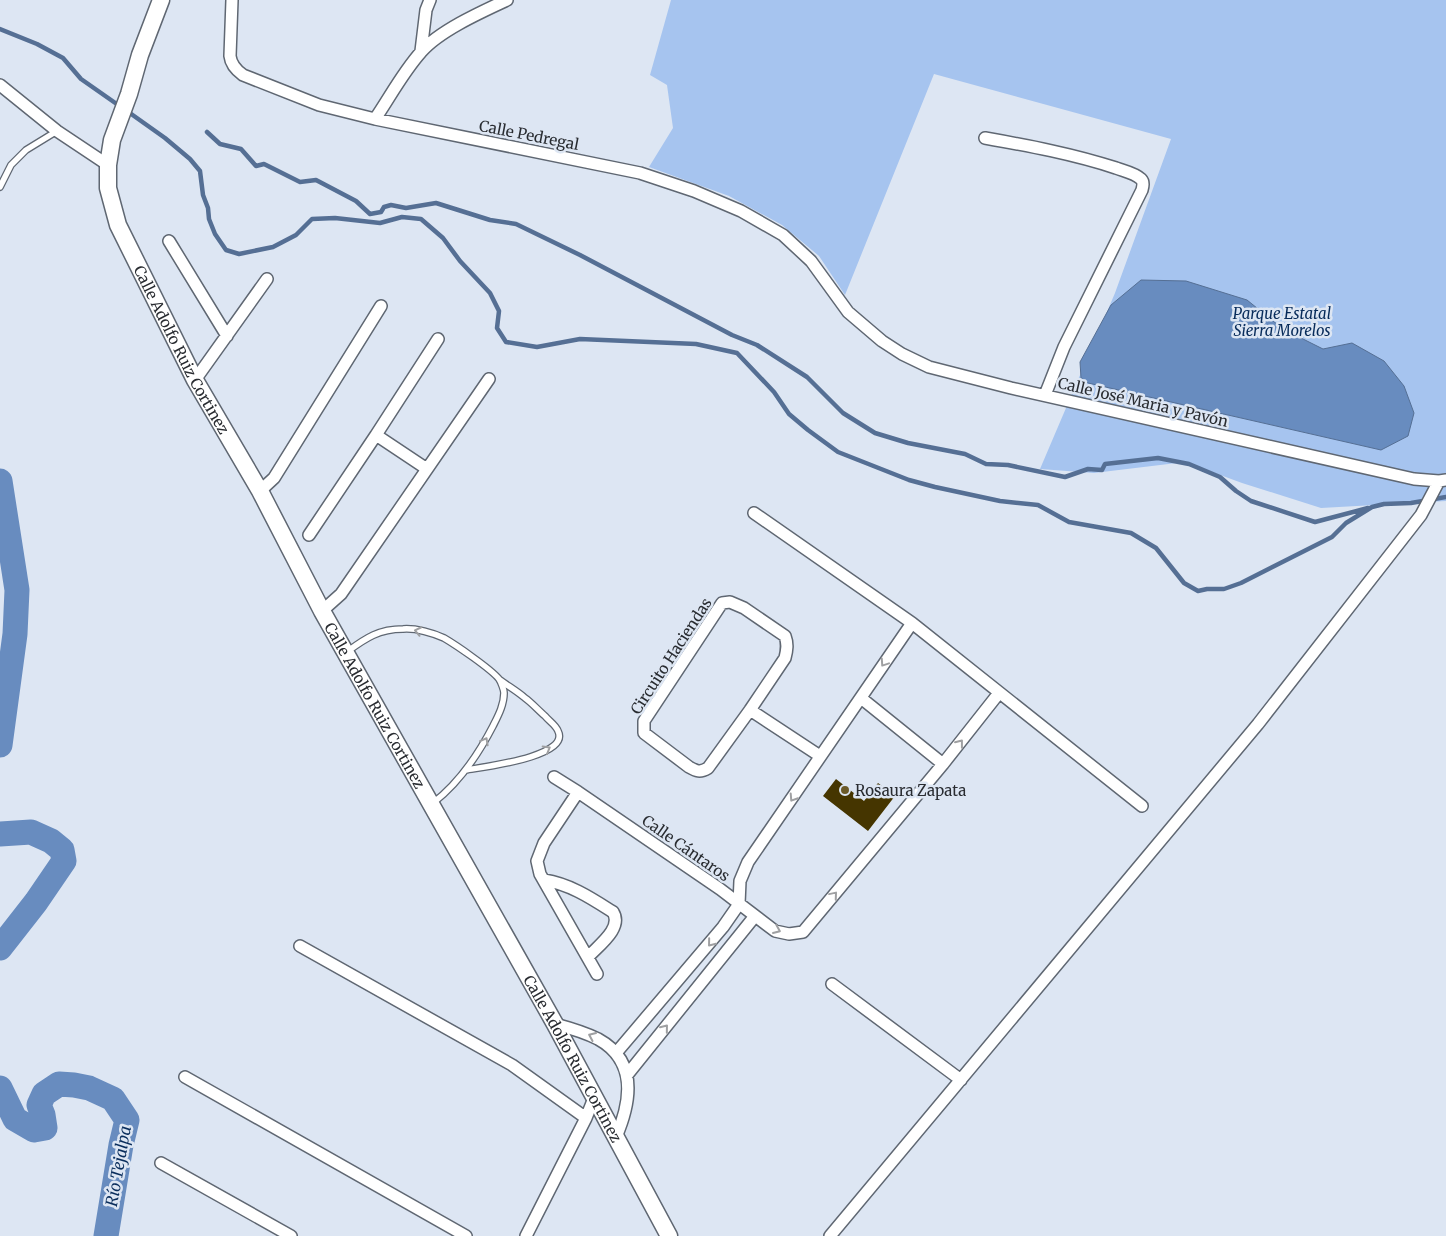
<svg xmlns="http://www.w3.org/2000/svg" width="1446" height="1236" font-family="Merriweather,serif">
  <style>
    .green { fill: #a6c4ef }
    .water { fill: #688cbf; stroke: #556f94 }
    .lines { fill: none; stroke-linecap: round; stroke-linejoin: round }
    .stream { stroke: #556f94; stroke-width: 4.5 }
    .river { stroke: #688cbf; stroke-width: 25 }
    .building { fill: #453500 }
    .service-casing { stroke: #5f6772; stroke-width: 8 }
    .minor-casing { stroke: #5f6772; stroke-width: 14 }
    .secondary-casing { stroke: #5f6772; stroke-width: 19 }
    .service { stroke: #fff; stroke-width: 5.5 }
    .minor { stroke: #fff; stroke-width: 11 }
    .secondary { stroke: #fff; stroke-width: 16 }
    .oneway { stroke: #9fa0a2 }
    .poi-dot { fill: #6b5a28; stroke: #dde6f3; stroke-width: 2 }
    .labels { text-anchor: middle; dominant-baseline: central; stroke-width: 5; stroke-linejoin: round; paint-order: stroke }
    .street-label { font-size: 15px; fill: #292c31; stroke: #dde6f3 }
    .park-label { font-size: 15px; font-style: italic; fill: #072b5a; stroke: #dde6f3 }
    .poi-label { font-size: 15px; fill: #292c31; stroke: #dde6f3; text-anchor: start }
    .water-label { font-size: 16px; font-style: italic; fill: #092d5c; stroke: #dde6f3 }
  </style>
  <rect width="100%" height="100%" fill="#dde6f3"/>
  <path class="green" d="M671,0H1446V501L1321,508L1242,483L1185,462L1094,473L1040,469L1115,293L1171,139L934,74L845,295L819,256L782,225L729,196L649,167L673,128L667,85L650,75Z"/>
  <path class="water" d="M1141,280L1186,281L1247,300L1283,329L1323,349L1352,343L1384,361L1404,386L1414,413L1408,436L1381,450L1088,383L1081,378L1080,362L1111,305Z"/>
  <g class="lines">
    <path class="stream" d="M0,29L37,44L63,58L81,79L121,107
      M127,111L165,138L190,159L200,171L203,195L208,208L209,219L215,234L226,250L239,254L273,247L296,235L312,219L335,218L380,223L402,217L421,219L443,238L460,261L490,293L499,311L497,328L506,342L537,347L580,339L696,344L737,353L774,392L789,414L808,430L838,452L909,480L935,487L1000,501L1038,505L1069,522L1131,533L1156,548L1184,583L1198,591L1207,589H1224L1241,583L1332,537L1346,523L1372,507L1384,504L1411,503L1446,497
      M207,132L220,144L241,149L256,166L264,164L300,182L316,180L356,201L370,214L381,212L384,207L391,205L406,208L436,203L490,220L516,224L580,255L732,335L757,345L807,377L843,413L875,433L908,443L965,454L986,464L1008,465L1065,477L1088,469L1102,470L1105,464L1158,458L1189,464L1220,477L1236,491L1251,501L1315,522L1368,508"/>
    <path class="river" d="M0,481L17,590L15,634L0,745
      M0,834L31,832L51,841L62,850L64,861L36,902L0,948
      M0,1088L15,1119L34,1130L45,1128L43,1115L39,1105L44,1094L59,1084L74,1085L89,1088L113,1099L127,1120L121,1145L106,1236"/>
  </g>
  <path class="building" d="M836,779L864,801L878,783L895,796L868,831L823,796Z"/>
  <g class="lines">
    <g class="service-casing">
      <path id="service" d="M0,187L11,165L26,150L57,131
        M348,651C366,638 379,629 403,629C416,628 433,633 444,638C456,645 491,669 499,679C501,682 504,690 504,693C504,705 498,716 493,726C478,755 459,783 433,803
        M466,770C482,767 571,757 558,731C556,725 549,721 545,716C538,710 532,703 525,698C517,691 508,686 500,680"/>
    </g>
    <g class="minor-casing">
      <path id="minor" d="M232,0L230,56C231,65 236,70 243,75L319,105L375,119L640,173L694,191L741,211L783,235L811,261L848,312L882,341L902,354L929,367L1011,388L1414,479L1439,481L1446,480
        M421,51L426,10L430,0
        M0,85L57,131L108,165
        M375,119C390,97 403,72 421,52C439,31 481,12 507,0
        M985,138C1030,146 1073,154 1116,168C1124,171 1135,173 1141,179C1144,182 1143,186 1142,190L1064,347L1045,395
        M169,241L227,336
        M195,380L267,279
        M427,469L376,435L438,339
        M260,491L274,478L381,306
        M754,513L912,623L1142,806
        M309,535L376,435
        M730,602L744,608L785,636C788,644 787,650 785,658L750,710L708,768C700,773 696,771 689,767L644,733V721L722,603Z
        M322,611L341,594L489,379
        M861,698L943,764
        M750,710L820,756
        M554,777L578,792L720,889L775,931L789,934L803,932L943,764L999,693
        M578,792L544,843L537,861L540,874L597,974
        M544,880C570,884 591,898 613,912C623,928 599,945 588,957
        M300,946L512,1065L586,1118
        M832,984L961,1080
        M555,1024C570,1028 584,1032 598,1039C638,1061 631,1102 616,1137
        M616,1053L723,927L739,904L740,881L748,862L912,623
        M627,1075L755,916
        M185,1077L466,1236
        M161,1163L291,1236
        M526,1236L586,1118L594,1098
        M830,1236L1258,724L1421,515L1439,481"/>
    </g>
    <g class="secondary-casing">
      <g id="secondary">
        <path id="s1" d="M161,0L140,55L129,94L112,140L108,165V188L118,225L195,380L260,491L322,611L555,1024L669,1236"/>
      </g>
    </g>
    <use href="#service" class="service"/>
    <use href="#minor" class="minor"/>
    <use href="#secondary" class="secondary"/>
  </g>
  <defs><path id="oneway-chevron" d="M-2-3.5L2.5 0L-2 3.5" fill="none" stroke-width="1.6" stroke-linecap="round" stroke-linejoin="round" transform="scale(1.25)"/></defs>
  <g class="oneway">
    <use href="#oneway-chevron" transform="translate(418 631) rotate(-168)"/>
    <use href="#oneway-chevron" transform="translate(884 663) rotate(124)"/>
    <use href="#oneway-chevron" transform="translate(485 741) rotate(-61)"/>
    <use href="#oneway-chevron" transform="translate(960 743) rotate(-52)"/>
    <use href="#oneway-chevron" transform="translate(547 749) rotate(-30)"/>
    <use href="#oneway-chevron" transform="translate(793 798) rotate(123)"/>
    <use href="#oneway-chevron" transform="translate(834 895) rotate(-50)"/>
    <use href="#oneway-chevron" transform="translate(777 930) rotate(23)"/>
    <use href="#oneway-chevron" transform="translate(711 943) rotate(129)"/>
    <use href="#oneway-chevron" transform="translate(665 1028) rotate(-51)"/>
    <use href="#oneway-chevron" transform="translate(592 1036) rotate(-156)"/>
  </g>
  <circle class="poi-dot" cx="845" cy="790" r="5"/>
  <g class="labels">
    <g class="street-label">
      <text transform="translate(529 135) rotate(11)">Calle Pedregal</text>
      <text stroke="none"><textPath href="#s1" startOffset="375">Calle Adolfo Ruiz Cortinez</textPath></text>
      <text transform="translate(1143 402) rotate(13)">Calle José Maria y Pavón</text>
      <text transform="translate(671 656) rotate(-57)">Circuito Haciendas</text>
      <text stroke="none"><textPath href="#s1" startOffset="780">Calle Adolfo Ruiz Cortinez</textPath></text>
      <text transform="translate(686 848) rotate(35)">Calle Cántaros</text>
      <text stroke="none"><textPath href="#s1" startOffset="1185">Calle Adolfo Ruiz Cortinez</textPath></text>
    </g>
    <g class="park-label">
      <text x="1282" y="313">Parque Estatal<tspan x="1282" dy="17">Sierra Morelos</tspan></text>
    </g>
    <g class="poi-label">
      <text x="855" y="790">Rosaura Zapata</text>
    </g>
    <g class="water-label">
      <text transform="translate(118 1166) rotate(-80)">Río Tejalpa</text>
    </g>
  </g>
</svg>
